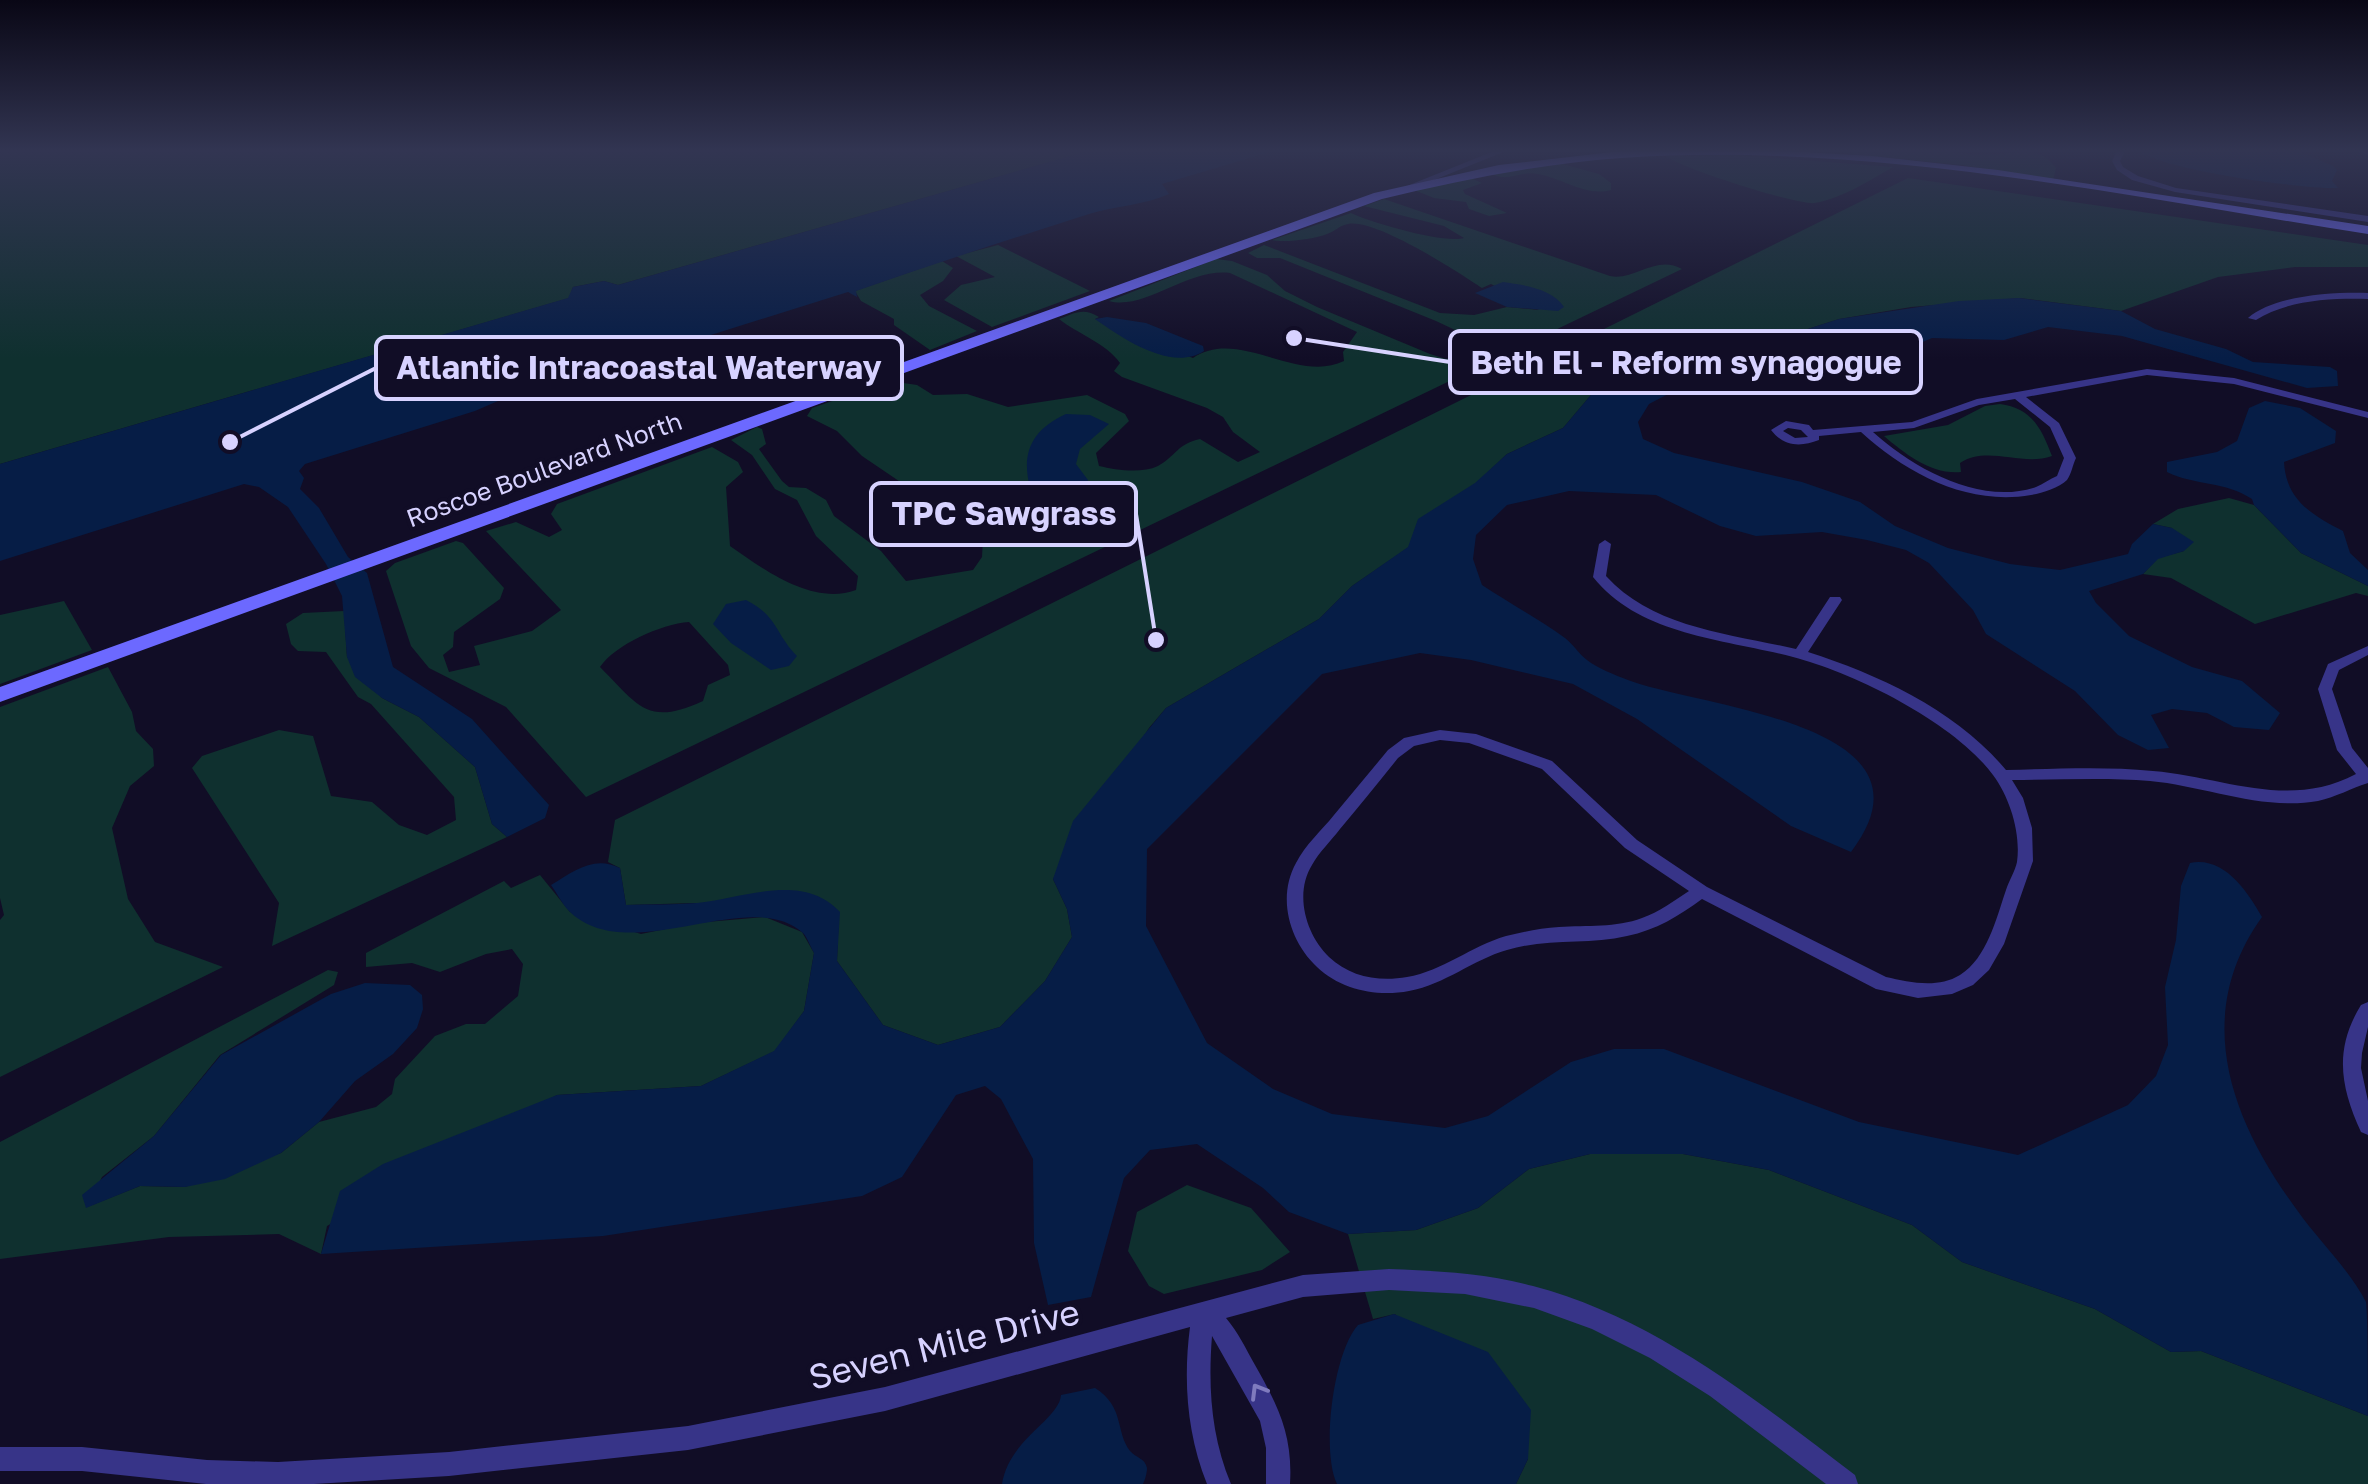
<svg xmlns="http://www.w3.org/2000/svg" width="2368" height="1484" font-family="'Golos Text',sans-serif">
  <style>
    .green { fill: #0f302f; fill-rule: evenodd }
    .water { fill: #061d46 }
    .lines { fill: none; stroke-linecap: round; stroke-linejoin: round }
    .street { fill: #373488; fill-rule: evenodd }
    .secondary { fill: #6c69ff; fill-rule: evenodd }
    .oneway { stroke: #7f7bbe }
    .labels { text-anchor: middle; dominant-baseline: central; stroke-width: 8; stroke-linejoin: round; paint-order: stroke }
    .far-street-label { font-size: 25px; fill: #d7d2ff; stroke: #110d26 }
    .near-street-label { font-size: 35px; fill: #d7d2ff; stroke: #110d26 }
    .leader { fill: none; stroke: #d7d2ff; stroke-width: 4 }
    .callout-dot { fill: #d7d2ff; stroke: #110d26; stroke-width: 4 }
    .callout { fill: #110d26; stroke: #d7d2ff; stroke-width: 4 }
    .callout-label { font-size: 32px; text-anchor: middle; font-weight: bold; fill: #d7d2ff }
  </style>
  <rect width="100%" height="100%" fill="#110d26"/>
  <path class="green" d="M0,151H1088L618,285L604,281L573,287L569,298L0,464Z
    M1825,151H1954C1999,166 2032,134 2056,168L2053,180L1962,165Z
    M1736,155L1893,167C1871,180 1840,199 1815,203C1800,206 1676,167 1667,156Z
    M1559,163L1599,174L1611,183V190C1586,197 1562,178 1538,174C1519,170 1508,184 1490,173Z
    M1471,178L1482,183L1463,190L1465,194L1507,213L1489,216L1469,209L1466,202L1434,198L1414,190Z
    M1908,178L2368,245V267H2295L2218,277L2121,311L2020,298L1911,307L1839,319L1729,354L1711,365L1690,364L1602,382L1563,428L1507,454L1409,547L1352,586L1319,619L1166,708L1149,728L1053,879L1067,909L1072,937L1045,981L1000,1027L938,1045L883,1025L837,961L839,912L696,903L626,905L620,868L608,862L615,820Z
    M1384,199L1610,276C1635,281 1656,254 1682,269L586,797L506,707L429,668L411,646L386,571L395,563L456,541L463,543L504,588L500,599L454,632L453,647L443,655L449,672L480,665L474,646L532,631L561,610L486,531L516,522L549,537L562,530L551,514L557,504L712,447L738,462L743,472L726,487L730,546C764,570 813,606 856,590L858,576L816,536L797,500L775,489L752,455L731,440L757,427L762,429L766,444L759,449L782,481L789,487L806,488L826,500L834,516L881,551L906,581L973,570L982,557L983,538L862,456L837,431L807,416L812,408L890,381L917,385L933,395L967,394L1008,407L1087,395L1125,414L1129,421L1096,453L1099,466C1116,470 1141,474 1158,466C1176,456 1177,444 1200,439L1238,462L1260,452L1233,432L1223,417L1207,408L1122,377L1114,371L1120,363C1106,343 1078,334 1059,319C1074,313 1084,307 1099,317L1095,319L1193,358C1238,327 1297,384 1344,361L1343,352L1357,332L1230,273C1187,268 1145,311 1109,301L1216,259L1232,261L1267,275L1285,291L1317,307L1430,354L1446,359L1479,350L1470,337L1436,321L1280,258H1257L1248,253L1264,245L1440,313L1474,315L1507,307L1539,310L1491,284L1482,288C1458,272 1375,218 1348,224C1340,225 1334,232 1327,234C1314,239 1285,243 1272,240L1351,213C1372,223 1445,244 1464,238L1444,226L1364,206ZM689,622L728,665L730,675L708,685L703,701C647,727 638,705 600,667C615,645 661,624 689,622Z
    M998,245L1090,291L992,327L944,300L961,285L995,277L956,256Z
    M942,261L953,268L943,281L920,295L929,306L977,331L930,350L894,325V319L861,301L855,291Z
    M2000,404C2031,408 2041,427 2052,456C2022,467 1988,445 1960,463L1961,472C1932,475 1905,454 1884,436L1948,425L1985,406Z
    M2229,498L2254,505L2301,553L2368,586V596L2356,593L2255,624L2171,578L2143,574L2158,558L2184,551L2172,528L2153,524L2178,509Z
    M64,601L92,650L0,684V615Z
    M344,611L347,657L382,698L419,717L475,767L492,824L507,837L272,946L279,903L192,768L202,756L279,730L313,736L331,796L372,802L399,825L427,835L456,820L454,797L371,704L358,697L326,652L298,651L291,644L286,624L303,613Z
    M108,667L132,712L136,731L153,749L154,766L130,786L112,828L128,899L155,942L223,967L0,1077V920L4,915L0,898V707Z
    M540,875L570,912L641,934L695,923L765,917L802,932L814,953L804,1011L775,1051L701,1086L557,1095L327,1226L321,1254L279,1234L169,1237L0,1259V1142L328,970L338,972L334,985L220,1055L154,1136L102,1177L87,1207L140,1186L185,1187L281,1153L319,1122L376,1107L392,1094L395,1079L435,1036L466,1024H485L518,996L523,964L512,949L486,954L440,972L412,963L366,967V953L504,881L511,888Z
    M1590,1154H1683L1769,1170L1912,1225L1962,1262L2095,1309L2171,1352L2201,1351L2368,1416V1484H1516L1528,1459L1395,1314L1373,1319L1348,1234L1416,1230L1478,1208L1529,1169Z
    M1187,1185L1251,1208L1290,1252L1262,1270L1164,1294L1149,1286L1128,1251L1137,1212Z"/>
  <path class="water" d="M1088,151H1273L1162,184L1169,194C1144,205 1116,206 1089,214C1011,239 933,264 856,291L857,297L848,292L676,346L680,354L677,357L603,381L578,375L516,393L475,411L305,464L299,471L304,478L300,489L319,508L348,557L367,573L393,667L472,719L549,805L545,818L507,837L492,824L475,767L419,717L382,698L355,677L347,657L342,596L326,564L288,507L259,487L244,484L0,561V464L568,298L573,287L604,281L618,285Z
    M2140,151H2298L2333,166L2337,170L2332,181L2338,188C2303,189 2166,171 2140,151Z
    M1503,282C1523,285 1552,288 1564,307L1558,311L1507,307L1475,293Z
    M2019,298L2121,311L2155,329L2226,349L2253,362L2330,367L2337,371L2338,386L2307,388L2122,336L2048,327L2004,340L1932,338L1848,374L1799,372L1678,389L1649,404L1638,422L1643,439L1674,453L1802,482L1860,502L1895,526L1948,548L2010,564L2060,570L2128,554L2132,544L2153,524L2172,528L2194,542L2184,551L2158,559L2143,574L2089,591L2096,603L2129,636L2192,667L2242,681L2280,713L2269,730L2234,727L2207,713L2172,709L2151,715L2169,748L2148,750L2118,735L2075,691L1986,634L1973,610L1929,563L1906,550L1867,540L1822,532L1756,536L1720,526L1656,495L1569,491L1507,505L1476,535L1473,559L1482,585C1509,603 1539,619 1565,638C1573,644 1579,654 1587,660C1597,668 1615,675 1628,680C1701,708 1949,723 1851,852L1791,826L1637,719L1573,684L1471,660L1420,653L1322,674L1147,849L1146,926L1207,1043L1273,1089L1332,1114L1445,1128L1488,1116L1571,1062L1614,1049H1664L1859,1122L2018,1155L2128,1105L2156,1076L2168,1045L2165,987L2176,940L2181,886L2190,863C2224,856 2247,891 2262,917C2191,1016 2231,1120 2297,1210C2318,1240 2349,1269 2366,1302C2368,1316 2368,1394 2368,1416L2201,1351L2171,1352L2095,1309L1962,1262L1912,1225L1769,1170L1683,1154H1590L1529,1169L1478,1208L1416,1230L1348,1234L1289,1212L1263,1188L1197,1144L1150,1150L1124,1178L1091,1297L1048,1305L1034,1243L1033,1159L1001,1099L985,1086L956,1095L902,1177L862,1196L603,1236L321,1254L340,1191L383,1164L557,1095L701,1086L774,1051L804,1011L814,953C811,948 807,937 803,933C749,884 629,970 569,911C562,904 557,893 551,885C574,871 594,855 620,868L626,905C650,904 674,905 697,903C744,898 803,872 840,912L837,961L883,1025L938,1045L1000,1027L1045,981L1072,937L1067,909L1053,879L1073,821L1166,708L1319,619L1352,586L1408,547L1418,519L1475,483L1507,454L1563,428L1602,382L1632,368L1657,362L1711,365L1729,354L1839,319L1959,301Z
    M1107,317L1146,323L1203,346L1204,351C1172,372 1123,339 1095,319Z
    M2265,401L2300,408L2336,431L2335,443L2284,462C2286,500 2312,515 2343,531L2350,553L2368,570V586L2301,553L2254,505L2252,499C2225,481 2196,486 2167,472V462L2217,452L2237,441L2249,408Z
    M1066,414L1090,415L1109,424L1080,449L1076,464L1088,480L1083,494L1072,500L1031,491C1020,454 1031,430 1066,414Z
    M746,600C778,616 775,634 797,656L789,666L771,670L731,643L713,624L726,604Z
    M365,983L410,985L422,995L423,1009L417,1028L393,1054L355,1081L319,1122L281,1153L225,1179L185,1187L140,1186L86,1208L82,1195L154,1136L221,1055L331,994Z
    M1394,1314L1488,1352L1531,1410L1528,1459L1516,1484H1337C1321,1451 1333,1353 1358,1325Z
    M1095,1388C1125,1407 1115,1431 1130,1451C1136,1458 1145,1458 1147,1468C1147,1473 1145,1480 1143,1484H1002C1009,1439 1059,1420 1061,1395Z"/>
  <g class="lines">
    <path class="street" d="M1494,151H1506L1409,190L1402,188Z
      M2117,151H2125L2120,161L2123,167L2138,176L2176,188L2368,216V222L2175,192L2132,180L2117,170L2112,161Z
      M2359,151H2368V155Z
      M2368,293V299C2332,298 2287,300 2256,320L2248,318C2275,295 2333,292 2368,293Z
      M2147,369L2234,378L2368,412V418L2234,384L2147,375L2026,397L2059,423L2076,458C2073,464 2071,475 2067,480C2059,488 2042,493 2031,495C1968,506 1907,474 1861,432L1819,436V440C1801,447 1784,447 1771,430L1786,421L1809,425L1813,430L1912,422L1977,399ZM2015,399L2050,427L2064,458L2057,476C2050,479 2043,484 2036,487C1980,506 1913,468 1873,432L1914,428L1979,405ZM1788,428L1801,430L1808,437L1795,438L1783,431Z
      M1605,540L1611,544L1606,576C1653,628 1731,634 1796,649L1830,597H1840L1842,600L1808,652C1880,675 1957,711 2006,770C2054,769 2104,766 2153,771C2224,777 2288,810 2356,774L2337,750L2318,689L2328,664L2368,646V655L2339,670L2332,689L2352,748L2368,768V783C2352,788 2336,797 2318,801C2262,811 2205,786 2150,781C2104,777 2058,780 2012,780L2023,798L2032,828L2033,861L2004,944L1989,970L1973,985L1952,994L1918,998L1876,989L1702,899C1679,916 1656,930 1627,936C1588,945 1547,938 1507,950C1472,960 1446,984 1409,991C1377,997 1341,990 1317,967C1289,941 1277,897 1296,863C1305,845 1322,830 1334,815C1352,793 1370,772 1388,750L1404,738L1440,730L1476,734L1552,761L1637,840L1707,887L1886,977C1909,982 1937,989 1960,975C1987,958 1996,919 2006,890C2009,881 2015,871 2017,862C2021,833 2010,798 1993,775C1955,723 1855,673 1793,657C1725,639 1640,636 1593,577L1599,544ZM1440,740L1469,743L1542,769L1625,848L1689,891C1674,901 1659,912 1642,918C1616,928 1587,925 1559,927C1541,928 1523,932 1506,936C1471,946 1443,971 1407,977C1379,982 1350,977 1329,957C1306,935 1294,894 1312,865C1319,852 1331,841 1340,829C1360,805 1379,782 1398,758L1414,746Z
      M2368,1002V1027L2362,1053L2361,1068L2368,1101V1135L2361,1132C2340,1086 2334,1049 2361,1005Z
      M1389,1269C1438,1271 1486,1273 1533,1286C1655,1318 1756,1400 1855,1475L1858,1484H1826L1710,1396L1650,1358L1592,1329L1534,1308L1465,1294L1389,1290L1303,1297L1226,1318C1238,1332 1246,1349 1255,1365C1278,1406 1293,1435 1290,1484H1266V1448L1260,1421L1212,1336C1208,1387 1211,1436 1231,1484H1207C1187,1434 1183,1381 1190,1327L885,1411L688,1450L449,1476L314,1484H206L82,1471H0V1447H82L207,1460L278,1462L449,1452L688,1426L885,1387L1303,1275Z"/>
    <path class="secondary" d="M1621,151H1785L1872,156L1998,170L2368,226V234C2123,196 1870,141 1621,158C1539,164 1461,180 1382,199L0,702V687L1374,193L1499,165Z"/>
  </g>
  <defs><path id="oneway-chevron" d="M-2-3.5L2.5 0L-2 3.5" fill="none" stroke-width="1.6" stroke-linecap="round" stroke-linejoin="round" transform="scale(2.5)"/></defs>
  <use class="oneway" href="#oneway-chevron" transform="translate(1258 1391) rotate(-121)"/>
  <linearGradient id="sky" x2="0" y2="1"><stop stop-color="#090715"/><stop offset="0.42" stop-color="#323552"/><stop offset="1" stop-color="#323552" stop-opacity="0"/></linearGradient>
  <rect width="2368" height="359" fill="url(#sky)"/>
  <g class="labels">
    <g class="far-street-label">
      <text transform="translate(544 469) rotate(-20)">Roscoe Boulevard North</text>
    </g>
    <g class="near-street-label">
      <text transform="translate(944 1344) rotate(-14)">Seven Mile Drive</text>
    </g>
  </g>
  <path class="leader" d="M1294 338L1450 362M230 442L376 368M1156 640L1136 514"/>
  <g class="callout-dot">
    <circle cx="1294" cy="338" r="10"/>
    <circle cx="230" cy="442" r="10"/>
    <circle cx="1156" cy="640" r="10"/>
  </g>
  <g class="callout">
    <rect x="1450" y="331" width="471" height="62" rx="10"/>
    <rect x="376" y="337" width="526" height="62" rx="10"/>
    <rect x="871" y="483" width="265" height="62" rx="10"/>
  </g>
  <g class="callout-label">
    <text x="1686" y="374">Beth El - Reform synagogue</text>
    <text x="639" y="379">Atlantic Intracoastal Waterway</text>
    <text x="1004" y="525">TPC Sawgrass</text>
  </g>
</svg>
